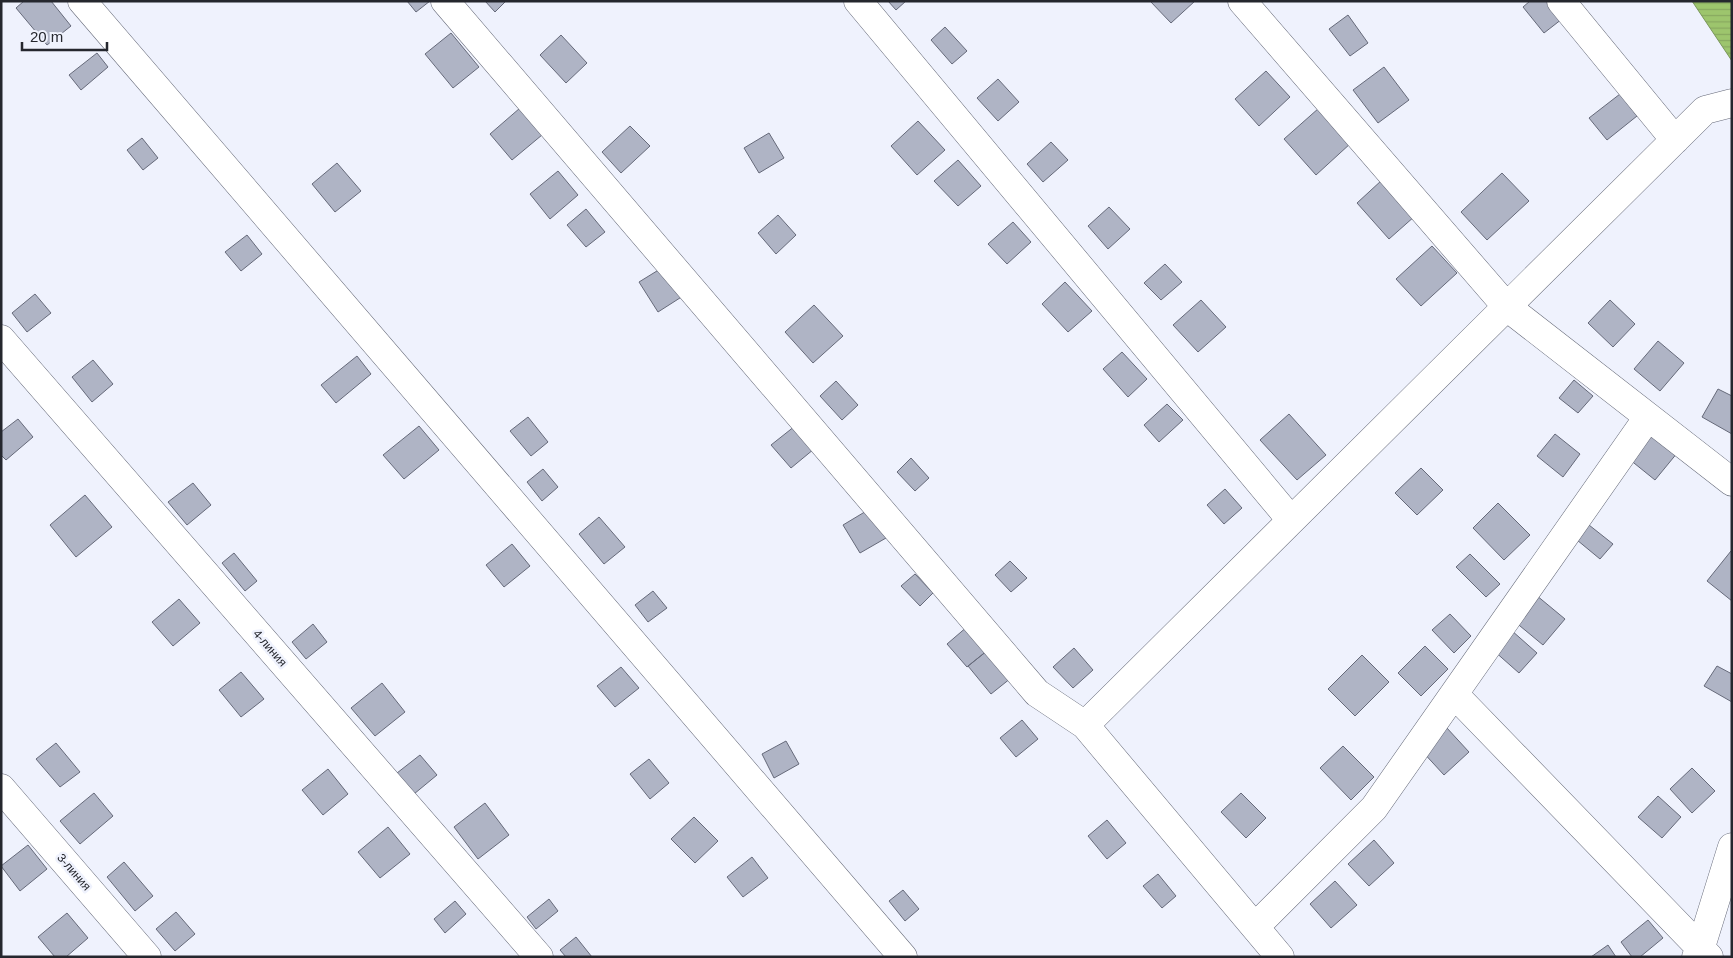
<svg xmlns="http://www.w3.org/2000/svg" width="1733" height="958" font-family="Helvetica,sans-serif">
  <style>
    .water { fill: url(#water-rules); stroke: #79965a }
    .building { fill: #afb4c5; stroke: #666a7a }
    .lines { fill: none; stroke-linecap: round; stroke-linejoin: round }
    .minor-casing { stroke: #656978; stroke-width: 29 }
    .minor { stroke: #fff; stroke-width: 28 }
    .labels { text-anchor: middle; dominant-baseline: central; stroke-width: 5; stroke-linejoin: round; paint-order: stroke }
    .street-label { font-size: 12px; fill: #25272e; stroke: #eff2fd }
  </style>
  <defs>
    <pattern id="water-rules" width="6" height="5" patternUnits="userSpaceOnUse" patternTransform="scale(1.25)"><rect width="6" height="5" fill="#9dc56d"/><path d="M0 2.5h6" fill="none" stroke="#87a95f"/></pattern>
  </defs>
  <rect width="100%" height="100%" fill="#eff2fd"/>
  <path class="water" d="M1692,1H1732V61Z"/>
  <path class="building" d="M24,1H51L71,26L47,45L16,8Z
    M407,1H430L416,12Z
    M485,1H506L495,12Z
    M888,1H906L896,10Z
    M1150,1H1195L1171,23Z
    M1530,1H1547L1562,19L1544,33L1523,7Z
    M1348,15L1368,43L1350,56L1329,29Z
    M945,27L967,51L952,64L931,40Z
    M451,33L479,67L453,88L425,54Z
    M561,35L587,63L566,83L540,55Z
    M97,53L108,67L81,90L69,75Z
    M1384,67L1409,100L1378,123L1353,90Z
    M1266,71L1290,97L1259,126L1235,99Z
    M998,79L1019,102L998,121L977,98Z
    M1620,94L1637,116L1607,140L1589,118Z
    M520,108L542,135L512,160L490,134Z
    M1319,108L1351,143L1316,175L1284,139Z
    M918,121L945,150L917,175L891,146Z
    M630,126L650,146L621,173L602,152Z
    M769,133L784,158L759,173L744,148Z
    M142,138L158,158L143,170L127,150Z
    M1051,142L1068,160L1043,182L1027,164Z
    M958,160L981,186L958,206L934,181Z
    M337,163L361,191L335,212L312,184Z
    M558,171L578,195L550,219L530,194Z
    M1502,173L1529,201L1487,240L1461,212Z
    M1382,180L1415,216L1389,239L1357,203Z
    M1109,207L1130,229L1108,249L1088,226Z
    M586,209L605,232L586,247L567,225Z
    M778,215L796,235L776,254L758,233Z
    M1013,222L1031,242L1007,264L988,244Z
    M247,235L262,254L241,271L225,252Z
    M1432,246L1457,273L1421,306L1396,279Z
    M1165,264L1182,282L1161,300L1144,283Z
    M665,266L683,296L658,312L639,282Z
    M1065,282L1092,311L1068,332L1042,304Z
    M35,294L51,313L27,332L12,313Z
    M1201,300L1226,327L1198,352L1173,325Z
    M1610,300L1635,324L1613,347L1588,323Z
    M814,305L843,336L813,363L785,332Z
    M1658,341L1684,363L1660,391L1634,369Z
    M1122,352L1147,379L1128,397L1103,369Z
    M357,356L371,374L336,403L321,385Z
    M93,360L113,384L92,402L72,377Z
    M1574,380L1593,396L1578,413L1559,398Z
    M836,381L858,405L842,420L820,396Z
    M1718,389L1732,396V434L1702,417Z
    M1167,404L1183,420L1159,442L1144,425Z
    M1289,414L1326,455L1297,480L1260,440Z
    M528,417L548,442L531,456L510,431Z
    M18,419L33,437L6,460L1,455V432Z
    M419,426L439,450L404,479L383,455Z
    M795,426L814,449L791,468L771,445Z
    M1652,431L1678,452L1655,480L1629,459Z
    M1555,434L1580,454L1563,477L1537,456Z
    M911,458L929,478L915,491L897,472Z
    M1421,468L1443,490L1417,515L1395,493Z
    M543,469L558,487L542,501L527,482Z
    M193,483L211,505L187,525L168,502Z
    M1225,489L1242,508L1224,524L1207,505Z
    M85,495L112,527L76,557L50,525Z
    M1498,503L1530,535L1504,560L1473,528Z
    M868,510L886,538L860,553L843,525Z
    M599,517L625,547L604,564L579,534Z
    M1589,525L1613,544L1600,559L1577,540Z
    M512,544L530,566L504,587L486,565Z
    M1731,551L1732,552V601L1707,581Z
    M234,553L257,581L245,591L222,563Z
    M1470,554L1500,584L1486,597L1456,567Z
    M1010,561L1027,578L1011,592L995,575Z
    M915,574L933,593L920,606L901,586Z
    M653,591L667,608L648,622L635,605Z
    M1536,595L1565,619L1543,645L1514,621Z
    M179,599L200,623L173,646L152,622Z
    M1450,614L1471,636L1454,653L1432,630Z
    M313,624L327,642L306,659L292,642Z
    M968,626L988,650L967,667L947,644Z
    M1511,630L1537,653L1519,673L1493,650Z
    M1425,646L1448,669L1421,696L1398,673Z
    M1074,648L1093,670L1073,688L1053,667Z
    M988,650L1011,678L991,694L968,666Z
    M1362,655L1389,682L1355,716L1328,689Z
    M1717,666L1732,674V702L1704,686Z
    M621,667L639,688L615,707L597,686Z
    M241,672L264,699L241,717L219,690Z
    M382,683L405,712L375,736L351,708Z
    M1022,720L1038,739L1016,757L1000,738Z
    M1446,727L1469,752L1444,775L1421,750Z
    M786,741L799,764L774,778L762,754Z
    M56,743L80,772L60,787L36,759Z
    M1343,746L1374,777L1351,800L1320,768Z
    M420,755L437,775L414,794L397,773Z
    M649,759L669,783L650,799L630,774Z
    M1692,768L1715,791L1692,813L1670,789Z
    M328,769L348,794L323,815L302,790Z
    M94,793L113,816L80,844L60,821Z
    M1241,793L1266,818L1246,838L1221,812Z
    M1658,796L1681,817L1662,838L1638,817Z
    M485,803L509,835L478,859L454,827Z
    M694,817L718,841L695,863L671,839Z
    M1107,820L1126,843L1107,859L1088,836Z
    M388,827L410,854L380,878L358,852Z
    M1374,840L1394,863L1369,886L1348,864Z
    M28,845L47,869L20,891L1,866Z
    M752,857L768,878L743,897L727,877Z
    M124,862L153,896L135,911L107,877Z
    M1158,874L1176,896L1162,908L1143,886Z
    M1335,881L1357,905L1331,928L1310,904Z
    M903,890L919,909L905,921L889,901Z
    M549,899L558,911L536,929L527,917Z
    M455,901L466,914L445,933L434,919Z
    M176,912L195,934L175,951L156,929Z
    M67,913L88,938L66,957H55L38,937Z
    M1648,920L1663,938L1640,957H1632L1621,942Z
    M576,937L592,957H566L560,950Z
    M1608,945L1616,957H1591Z"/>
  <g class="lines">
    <g class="minor-casing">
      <path id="minor" d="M82,1L903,957
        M445,1L1037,693L1085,725L1280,957
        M858,1L1291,520
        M1242,1L1507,307L1732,482
        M1561,1L1675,140
        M1,339L539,957
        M1454,694L1709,957
        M1085,725L1705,110L1732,103
        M1,788L147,957
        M1255,927L1374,808L1648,417
        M1696,957L1700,950L1732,847"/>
    </g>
    <use href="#minor" class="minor"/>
  </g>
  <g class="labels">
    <g class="street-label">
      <text transform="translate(270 648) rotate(49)">4-линия</text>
      <text transform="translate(74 872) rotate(49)">3-линия</text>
    </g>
  </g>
  <rect width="1733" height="958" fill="none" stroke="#25272e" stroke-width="5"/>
  <path d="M22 42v8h85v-8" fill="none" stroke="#25272e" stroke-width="2.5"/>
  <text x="30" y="42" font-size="15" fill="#25272e" stroke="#eff2fd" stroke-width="4" paint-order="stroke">20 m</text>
</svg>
